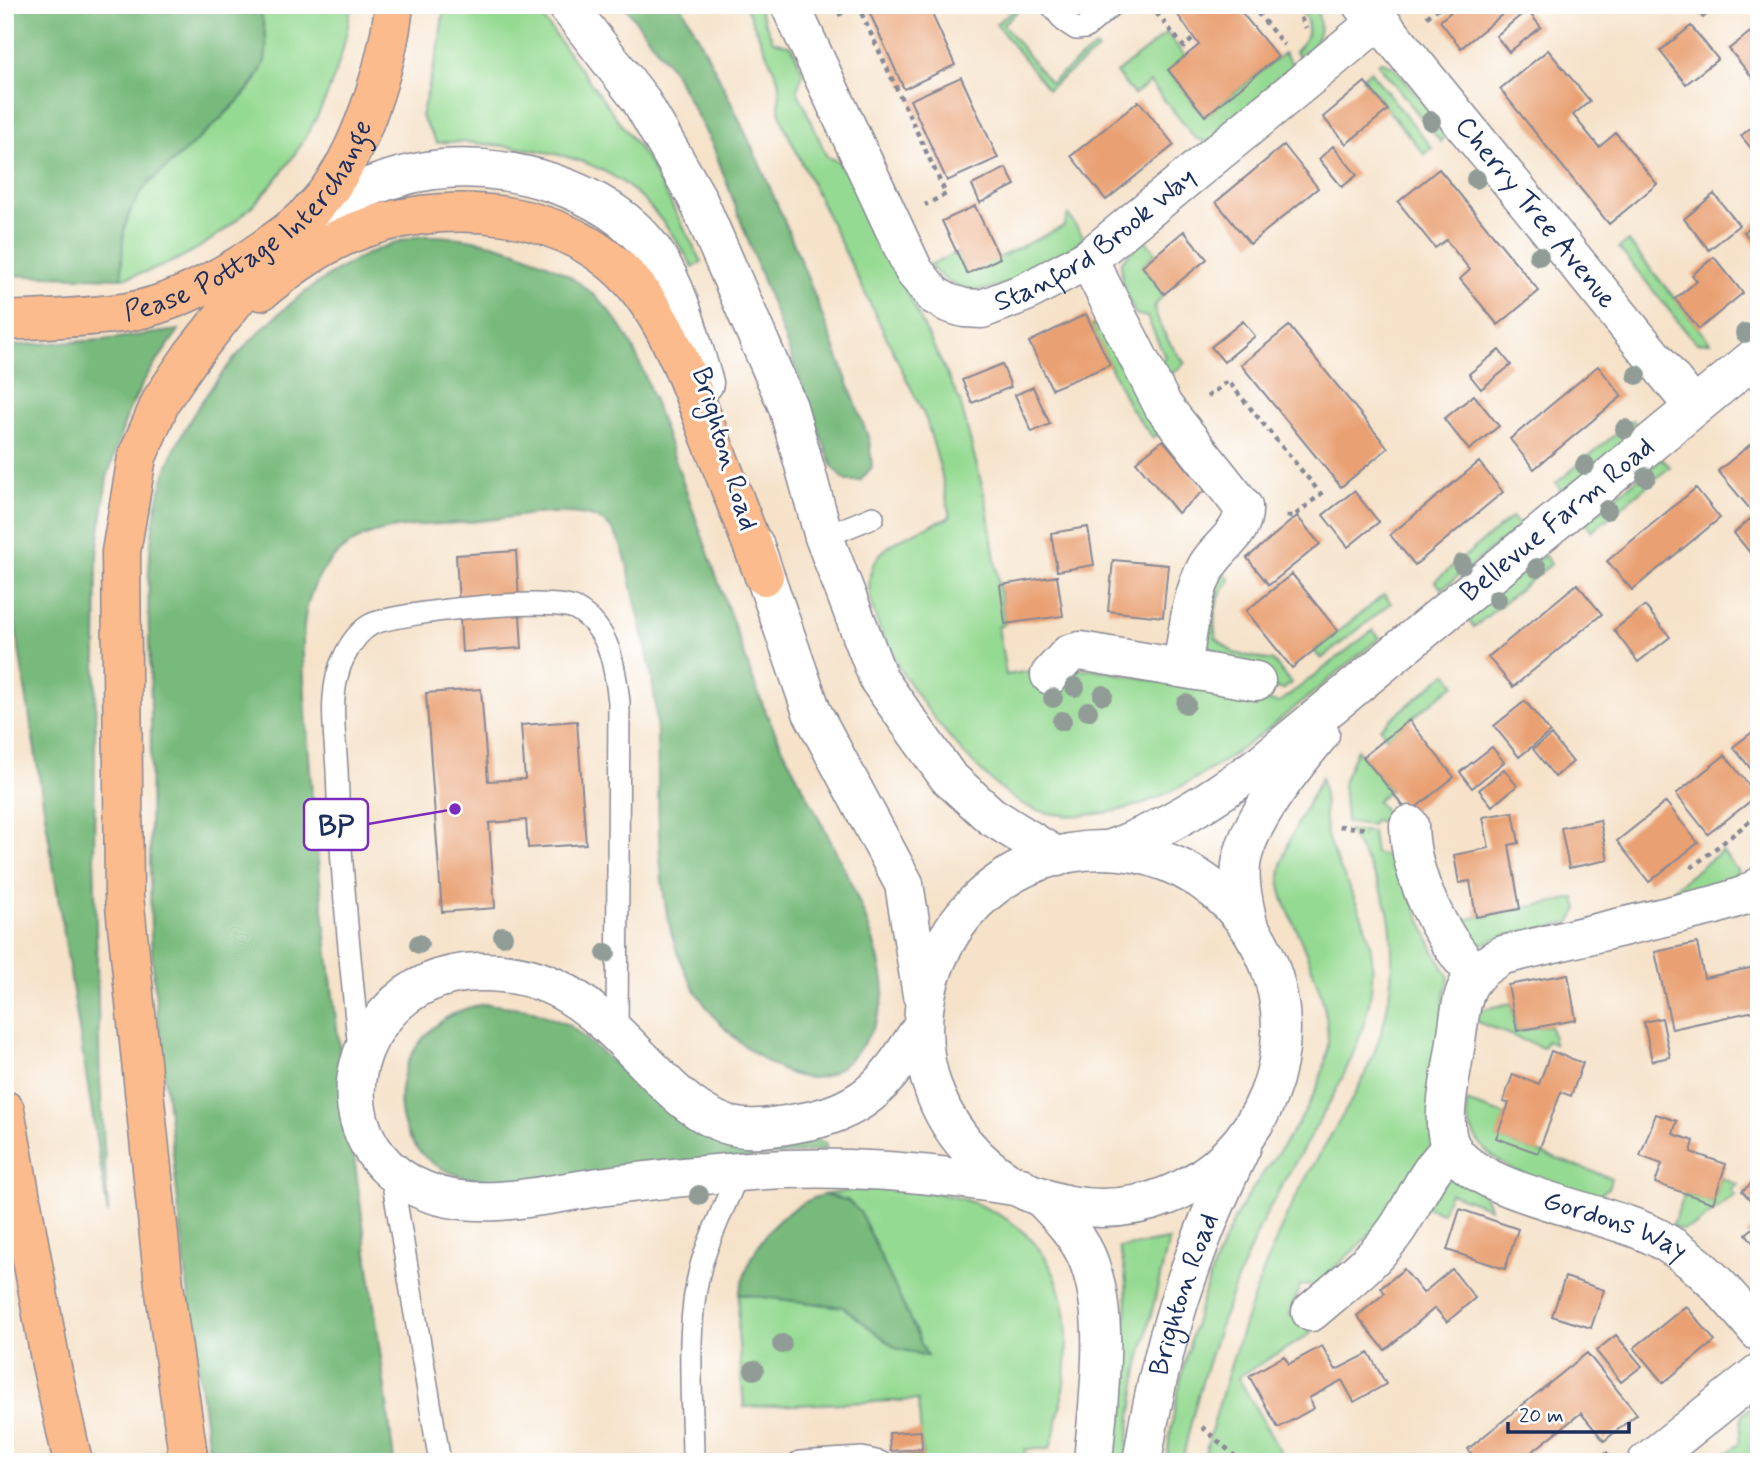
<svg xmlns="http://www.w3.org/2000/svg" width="1764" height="1467" font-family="Mynerve,sans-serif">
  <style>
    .green { fill: #95da92; stroke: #588478; stroke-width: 2 }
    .forest { fill: #78ba7c; stroke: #4a746d; stroke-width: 2 }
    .building { fill: #e9a072 }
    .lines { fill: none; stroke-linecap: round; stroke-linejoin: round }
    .service-casing { stroke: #888894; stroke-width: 24 }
    .minor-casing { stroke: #888894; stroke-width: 41 }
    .tertiary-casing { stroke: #888894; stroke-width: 41 }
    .trunk-casing { stroke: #888894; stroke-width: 41 }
    .motorway-casing { stroke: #888894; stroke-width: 41 }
    .path { stroke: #888894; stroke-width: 4.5; stroke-dasharray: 5 5; stroke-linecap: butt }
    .service { stroke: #fff; stroke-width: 21 }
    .minor { stroke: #fff; stroke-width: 38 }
    .tertiary { stroke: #fff; stroke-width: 38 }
    .trunk { stroke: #fbbb8d; stroke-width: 38 }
    .motorway { stroke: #fbbb8d; stroke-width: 38 }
    .tree { fill: #919c97 }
    .labels { text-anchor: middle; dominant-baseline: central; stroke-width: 6; stroke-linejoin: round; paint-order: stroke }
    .street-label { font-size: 28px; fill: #1b2f5e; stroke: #fff }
    .leader { fill: none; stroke: #7b2cbf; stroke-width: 2.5 }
    .callout-dot { fill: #7b2cbf; stroke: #fff; stroke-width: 2.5 }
    .callout { fill: #fff; stroke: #7b2cbf; stroke-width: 2.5 }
    .callout-label { font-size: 30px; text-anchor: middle; font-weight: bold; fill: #1b2f5e }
  </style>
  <rect width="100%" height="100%" fill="#fff"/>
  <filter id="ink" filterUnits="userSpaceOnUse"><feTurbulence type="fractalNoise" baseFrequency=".0143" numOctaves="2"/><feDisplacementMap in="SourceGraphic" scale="14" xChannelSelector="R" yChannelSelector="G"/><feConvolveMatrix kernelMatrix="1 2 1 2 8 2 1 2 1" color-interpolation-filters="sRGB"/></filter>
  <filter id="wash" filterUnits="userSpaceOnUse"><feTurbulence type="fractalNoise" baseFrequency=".00686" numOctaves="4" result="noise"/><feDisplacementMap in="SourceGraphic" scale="28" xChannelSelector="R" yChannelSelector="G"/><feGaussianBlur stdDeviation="1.57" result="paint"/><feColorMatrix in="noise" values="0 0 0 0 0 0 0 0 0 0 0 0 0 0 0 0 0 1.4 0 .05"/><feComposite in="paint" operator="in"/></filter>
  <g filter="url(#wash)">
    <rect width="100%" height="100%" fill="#f5e2c9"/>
    <path class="green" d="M259,5H351C338,126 245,253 122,278C122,239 121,219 145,187C165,168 252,95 258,76C265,56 263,25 259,5Z
      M444,5H533L647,159L702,262L693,267C643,182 601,155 502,146C481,144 458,140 437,143L421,116L439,47Z
      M745,5H757L773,41L792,46L803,73L797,90L827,157L845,164L960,401L986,501L1005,624L998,627L1006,675L1036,670L1092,669L1279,703L1373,630L1380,638C1306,696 1209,791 1116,811C1086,817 1051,819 1023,804C972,778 843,622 874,563C886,539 928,528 950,517L940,467L926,419L786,130L779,110L780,83Z
      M1020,5H1025L1003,24L1050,83L1095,47L1098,50L1048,89L996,24Z
      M1293,5H1314C1326,27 1318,44 1302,60L1295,52C1311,36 1314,18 1293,5Z
      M1167,33L1185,56L1168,71L1205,116L1284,53L1297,70L1208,143L1195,138L1150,82L1134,95L1116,73Z
      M1381,61L1394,67L1446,132L1441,142L1378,64Z
      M1370,71L1432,148L1424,154L1362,78Z
      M1068,214L1084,238C1062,255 1009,287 982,290C961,293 942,279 929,265L957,252L967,273L1064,226Z
      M1144,239L1156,253L1142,266L1164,294L1154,307C1159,327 1171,347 1185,363L1164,380L1157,370L1165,357L1147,317L1135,314L1122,283L1121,262Z
      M1628,241L1710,342L1697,343L1689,335L1619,248Z
      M1105,320L1164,429L1153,438L1129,406L1091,326Z
      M1633,420L1640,429L1562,492L1556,483Z
      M1662,459L1670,467L1592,531L1585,522Z
      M1512,517L1520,526L1442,589L1435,581Z
      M1544,555L1551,564L1474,627L1466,618Z
      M1223,572L1230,580C1215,596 1212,618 1216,638L1234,653L1273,661L1291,683L1284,689L1263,687L1209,646L1204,624Z
      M1384,595L1391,603L1321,659L1314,651Z
      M1447,673L1455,684L1387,738L1380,728Z
      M1357,749L1390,790L1377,801L1394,823L1373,820L1372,825L1346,822L1343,783Z
      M1321,778C1327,789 1322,822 1328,839C1342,880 1368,914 1372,958C1379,1050 1298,1145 1261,1225C1228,1295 1197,1387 1182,1462H1166C1176,1386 1200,1287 1235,1218C1264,1162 1316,1118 1327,1053C1333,1011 1310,964 1295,926C1289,912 1280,896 1280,881C1280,847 1307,808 1321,778Z
      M1348,830L1372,832L1375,853L1394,858L1435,953L1449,978L1444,997L1434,1146L1376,1229L1315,1286L1300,1285L1289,1315L1303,1321L1312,1333L1238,1377L1286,1462H1203C1225,1378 1251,1294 1287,1215C1330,1122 1392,1067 1392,958C1392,936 1391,916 1383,895C1375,872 1360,851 1348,830Z
      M1722,851L1738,871C1723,890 1701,893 1679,899L1674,888Z
      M1575,898L1578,909L1570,923L1504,936L1473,947L1452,922Z
      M1511,1003L1517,1031L1550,1025L1554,1044L1547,1041L1543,1048L1472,1020L1475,1011Z
      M1466,1102L1505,1115L1497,1138L1611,1178L1608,1188L1595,1199C1544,1180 1466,1169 1466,1102Z
      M1450,1174L1482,1191L1490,1208L1450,1193L1442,1213L1424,1206Z
      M1721,1178L1738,1185L1731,1190L1735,1195L1696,1225L1681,1230L1672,1226L1685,1193L1713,1203Z
      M875,1187C905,1190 936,1191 965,1200C1085,1239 1078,1349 1050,1449H1025L1024,1462H923L918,1400L744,1407L738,1333L739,1294L843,1307L896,1348L926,1356L860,1212L838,1197L822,1195Z
      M1169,1240L1138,1369L1125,1462H1109C1111,1435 1110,1407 1115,1381C1124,1335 1134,1294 1119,1248Z
      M1759,1404V1454L1748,1462H1716L1739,1444L1742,1415L1753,1405Z"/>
    <path class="forest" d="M5,5H259C263,23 270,46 264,64C252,98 174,159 145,187C120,219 122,239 122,278L5,275Z
      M624,5H681C757,143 815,292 869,440L872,467L860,481H846L832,466L713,146L674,72Z
      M419,236C489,234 575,262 617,321C631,340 640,362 648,384C675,458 701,532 727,606C741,643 752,682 768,717C803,796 870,897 883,981C889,1016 850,1077 813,1078C791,1078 771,1065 754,1053C638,970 664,838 656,716C654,676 644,638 635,600C630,580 627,555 617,537C611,525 600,518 586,515C549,508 506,519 469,522C439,525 406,524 378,532C361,536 345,546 333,558C297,595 302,647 305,694C319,952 364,1206 394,1462H211C194,1349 181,1237 170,1124C164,1068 156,1012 152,955C148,876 151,796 151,717C151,640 140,555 163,480C194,378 314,258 419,236Z
      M179,330L146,377L128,412L107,478L97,554L94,855L100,1079L108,1214L5,560V346L103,340Z
      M486,1004L528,1009L569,1025L676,1115L816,1138L826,1144V1150C755,1158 684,1165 614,1172C566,1177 518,1187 470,1178C363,1157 388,1017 486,1004Z
      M822,1195L847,1200L860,1212L927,1356L896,1348L843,1307L739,1294C751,1247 775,1211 822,1195Z"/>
    <g id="blocks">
      <path class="building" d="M874,5H928L955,65L904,89L868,9Z
        M1171,5H1243L1246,9L1242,13L1278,57L1205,116L1168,70L1199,45Z
        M1459,5H1507L1509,9L1461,48L1440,21Z
        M1693,5H1718L1703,18Z
        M1527,10L1541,27L1509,52L1496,36Z
        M1759,25V86L1729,49Z
        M1691,26L1718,59L1686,84L1660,51Z
        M1548,50L1590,101L1573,115L1599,147L1616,133L1657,184L1609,224L1500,89Z
        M961,77L998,158L947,181L910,100Z
        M1365,82L1388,110L1346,144L1323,117Z
        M1139,101L1174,145L1106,200L1071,156Z
        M1759,121V148L1754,152L1741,136Z
        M1284,145L1318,188L1250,244L1216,202Z
        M1333,146L1357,175L1342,187L1319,159Z
        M1006,168L1015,185L980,203L972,185Z
        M1439,169L1539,291L1498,325L1460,279L1470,270L1446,240L1435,248L1398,202Z
        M1714,194L1739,225L1709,250L1684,219Z
        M975,206L1000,258L967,274L942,221Z
        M1759,220V250L1744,232Z
        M1184,231L1207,259L1164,294L1142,266Z
        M1714,257L1743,293L1699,329L1675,299L1697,281L1692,275Z
        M1086,314L1110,365L1052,389L1029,342Z
        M1243,321L1255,336L1224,362L1211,347Z
        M1289,326L1388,448L1341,487L1241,365Z
        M1499,350L1511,365L1481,389L1469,374Z
        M1002,364L1011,387L972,403L962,380Z
        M1598,366L1622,396L1534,469L1510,439Z
        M1033,387L1050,424L1032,432L1015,395Z
        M1474,395L1499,426L1469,450L1444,419Z
        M1163,440L1205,490L1178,513L1136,462Z
        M1751,444L1759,453V511L1755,515L1718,471Z
        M1479,462L1503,492L1415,565L1390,535Z
        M1696,488L1720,518L1632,590L1607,561Z
        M1354,491L1379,522L1348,547L1323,515Z
        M1297,516L1320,544L1269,585L1247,558Z
        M1750,519L1759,530V564L1734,533Z
        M1088,527L1094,565L1057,571L1051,533Z
        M516,551L522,648L462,652L456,555Z
        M1113,560L1168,565L1163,617L1108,611Z
        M1292,574L1338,631L1292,668L1246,611Z
        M1057,576L1063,616L1005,624L1000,585Z
        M1577,584L1602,614L1513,687L1488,657Z
        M1645,606L1670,637L1638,662L1614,630Z
        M481,689L488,781L525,779L521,725L577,721L586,844L528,848L526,820L489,823L495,908L442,912L426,693Z
        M1525,701L1550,732L1519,757L1494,726Z
        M1409,720L1454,777L1409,813L1363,757Z
        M1759,727V779L1733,747Z
        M1551,735L1573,762L1555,777L1533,749Z
        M1492,747L1504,762L1472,788L1460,772Z
        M1725,755L1757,796L1708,834L1676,794Z
        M1504,769L1517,786L1492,806L1479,790Z
        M1666,802L1698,843L1649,882L1617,841Z
        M1513,812L1519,843L1509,845L1520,909L1476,917L1470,881L1459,883L1454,855L1489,848L1483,817Z
        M1600,820L1608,860L1569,868L1561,828Z
        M1697,943L1704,978L1759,966V1010L1672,1029L1655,952Z
        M1568,974L1576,1020L1517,1031L1508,985Z
        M1662,1018L1670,1057L1652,1061L1644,1022Z
        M1551,1051L1583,1063L1571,1096L1561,1092L1538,1153L1496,1138L1509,1103L1503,1102L1513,1074L1539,1084Z
        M1656,1114L1677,1121L1673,1134L1694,1141L1691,1152L1726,1164L1713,1203L1655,1183L1662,1164L1640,1156Z
        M1759,1178V1210L1742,1191Z
        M1460,1209L1518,1229L1505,1269L1447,1250Z
        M1759,1223V1250L1746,1234Z
        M1404,1269L1423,1293L1452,1269L1475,1298L1447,1322L1435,1308L1385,1350L1357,1316L1385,1293L1381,1288Z
        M1565,1277L1604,1290L1591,1328L1552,1316Z
        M1686,1306L1715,1341L1663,1383L1634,1348Z
        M1616,1335L1642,1366L1621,1382L1596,1351Z
        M1322,1346L1336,1370L1369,1353L1386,1384L1354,1402L1342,1380L1309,1398L1314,1408L1278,1428L1249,1376L1284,1356L1289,1364Z
        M1587,1353L1637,1414L1604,1441L1581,1413L1528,1455L1533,1462H1478L1468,1449Z
        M921,1431L922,1449L890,1451L889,1433Z
        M922,1452L923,1462H891V1454Z"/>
    </g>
  </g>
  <g filter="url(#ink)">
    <use href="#blocks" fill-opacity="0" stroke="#888894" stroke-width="2"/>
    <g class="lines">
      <g class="service-casing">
        <path id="service" d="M1051,5L1064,21L1076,29L1085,28L1112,5
          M824,537L873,517
          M359,1050C350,957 340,864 337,770C335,734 327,688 345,655C351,643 360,630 372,624C399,612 552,596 576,609C610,628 615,667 619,702L617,1034
          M391,1172L440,1462
          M693,1462C693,1398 684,1324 702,1262C712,1231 727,1201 739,1171
          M800,1462L862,1458L880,1462"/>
      </g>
      <g class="minor-casing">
        <g id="minor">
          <path id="s1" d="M790,5L914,271L934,295L948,303L964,308L982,309L1026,292L1088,259L1379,20"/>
          <path id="s2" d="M1362,5L1379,20L1693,406"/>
          <path d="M1088,259L1163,406L1243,507C1245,533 1219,545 1207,566C1190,597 1188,634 1182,668"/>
          <path d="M1050,675L1069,654L1080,651L1256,681"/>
          <path d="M1409,825C1410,877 1439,935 1474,973"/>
          <path id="s3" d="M1759,887L1746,895L1715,905L1503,955C1460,978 1463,996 1456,1041C1453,1069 1438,1122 1451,1147C1476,1194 1608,1211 1658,1238C1700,1261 1728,1295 1759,1332"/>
          <path d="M919,1031C885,1085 863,1113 797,1123C774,1127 748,1132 725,1124C698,1114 674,1093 655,1072C600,1017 563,970 478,972C443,973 411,986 388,1012C329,1078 353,1173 440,1196C488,1209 544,1195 592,1188C641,1181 689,1176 738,1172C838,1163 922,1172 1021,1187"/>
          <path d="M1311,1312C1341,1286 1375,1261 1397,1229C1416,1201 1426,1170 1452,1148"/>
          <path d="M1647,1462L1759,1373"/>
        </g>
      </g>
      <g class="tertiary-casing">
        <g id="tertiary">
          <path d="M567,5L640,99L697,198L788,407L824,537L879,680L948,777L991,816L1057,857"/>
          <path d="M311,210C348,196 382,179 421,172C498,157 611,187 655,254C681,293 690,339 704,383"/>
          <path d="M754,544L812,712L904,884L922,995"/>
          <circle cx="1102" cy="1029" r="179"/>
          <path id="s4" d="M1108,850C1166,829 1213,799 1262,763L1759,354"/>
          <path d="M1248,924C1244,904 1239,885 1241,865C1247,821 1293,768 1320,734"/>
          <path d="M1040,1196C1057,1214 1075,1232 1086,1255C1112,1313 1098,1400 1093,1462"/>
          <path id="s5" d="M1142,1462C1159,1349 1192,1248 1242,1146"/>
        </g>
      </g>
      <g class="trunk-casing">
        <g id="trunk">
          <path d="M261,291C287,270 314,250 345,236C440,194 576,205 642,294C673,336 690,384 708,432C727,480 746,528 764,576"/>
          <path id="s6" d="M5,321C46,319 88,318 128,312C168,305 205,286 240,265C268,246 297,228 319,202C359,157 388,65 394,5"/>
          <path d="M189,1462L164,1285L124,896L121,552L137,457L162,399L192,355L291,230"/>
        </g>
      </g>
      <g class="motorway-casing">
        <path id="motorway" d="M5,1110L51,1364L73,1462"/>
      </g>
      <path class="path" d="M1150,5L1184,47L1194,38
        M1251,5L1284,45
        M1286,5L1298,12L1306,28
        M838,15L858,6L946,194L925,205
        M1427,17L1442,5
        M1207,397L1228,381L1321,494L1294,516H1283
        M1339,826L1369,829
        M1691,868L1759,814
        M1202,1427L1242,1462
        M1597,1462L1609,1452"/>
      <use href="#service" class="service"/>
      <use href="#minor" class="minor"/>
      <use href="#tertiary" class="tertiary"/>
      <use href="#trunk" class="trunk"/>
      <use href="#motorway" class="motorway"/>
    </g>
    <g class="tree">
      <circle cx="1431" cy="121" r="10"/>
      <circle cx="1476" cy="179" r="10"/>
      <circle cx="1539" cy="256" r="10"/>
      <circle cx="1745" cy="333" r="10"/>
      <circle cx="1637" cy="375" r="10"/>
      <circle cx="1625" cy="429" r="10"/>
      <circle cx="1585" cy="465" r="10"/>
      <circle cx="1646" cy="477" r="10"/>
      <circle cx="1607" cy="510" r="10"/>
      <circle cx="1462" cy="564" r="10"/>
      <circle cx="1537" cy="568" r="10"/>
      <circle cx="1497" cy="599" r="10"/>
      <circle cx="1075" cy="687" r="10"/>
      <circle cx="1103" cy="695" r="10"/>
      <circle cx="1053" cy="698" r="10"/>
      <circle cx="1186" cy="704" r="10"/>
      <circle cx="1088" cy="711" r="10"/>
      <circle cx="1062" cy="721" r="10"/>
      <circle cx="503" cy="936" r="10"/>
      <circle cx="419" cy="944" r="10"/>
      <circle cx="606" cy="953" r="10"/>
      <circle cx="699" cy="1195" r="10"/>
      <circle cx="782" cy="1344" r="10"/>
      <circle cx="754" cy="1370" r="10"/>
    </g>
  </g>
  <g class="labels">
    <g class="street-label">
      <text stroke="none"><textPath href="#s6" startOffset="280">Pease Pottage Interchange</textPath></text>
      <text stroke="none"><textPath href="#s2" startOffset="271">Cherry Tree Avenue</textPath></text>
      <text stroke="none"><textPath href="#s1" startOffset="509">Stanford Brook Way</textPath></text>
      <text transform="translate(724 449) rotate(73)">Brighton Road</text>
      <text stroke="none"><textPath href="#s4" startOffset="560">Bellevue Farm Road</textPath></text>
      <text stroke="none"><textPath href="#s3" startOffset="662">Gordons Way</textPath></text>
      <text stroke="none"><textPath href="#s5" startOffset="173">Brighton Road</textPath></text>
    </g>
  </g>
  <path class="leader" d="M455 809L368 824"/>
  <circle class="callout-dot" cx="455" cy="809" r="7"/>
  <rect class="callout" x="304" y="799" width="64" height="51" rx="7"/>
  <g class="callout-label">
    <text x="336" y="835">BP</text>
  </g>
  <rect width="1764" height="1467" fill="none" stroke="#fff" stroke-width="28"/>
  <path d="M1508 1422v10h121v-10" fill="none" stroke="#1b2f5e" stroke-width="3.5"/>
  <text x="1519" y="1422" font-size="21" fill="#1b2f5e" stroke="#ffffff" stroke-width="5" paint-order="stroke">20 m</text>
</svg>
